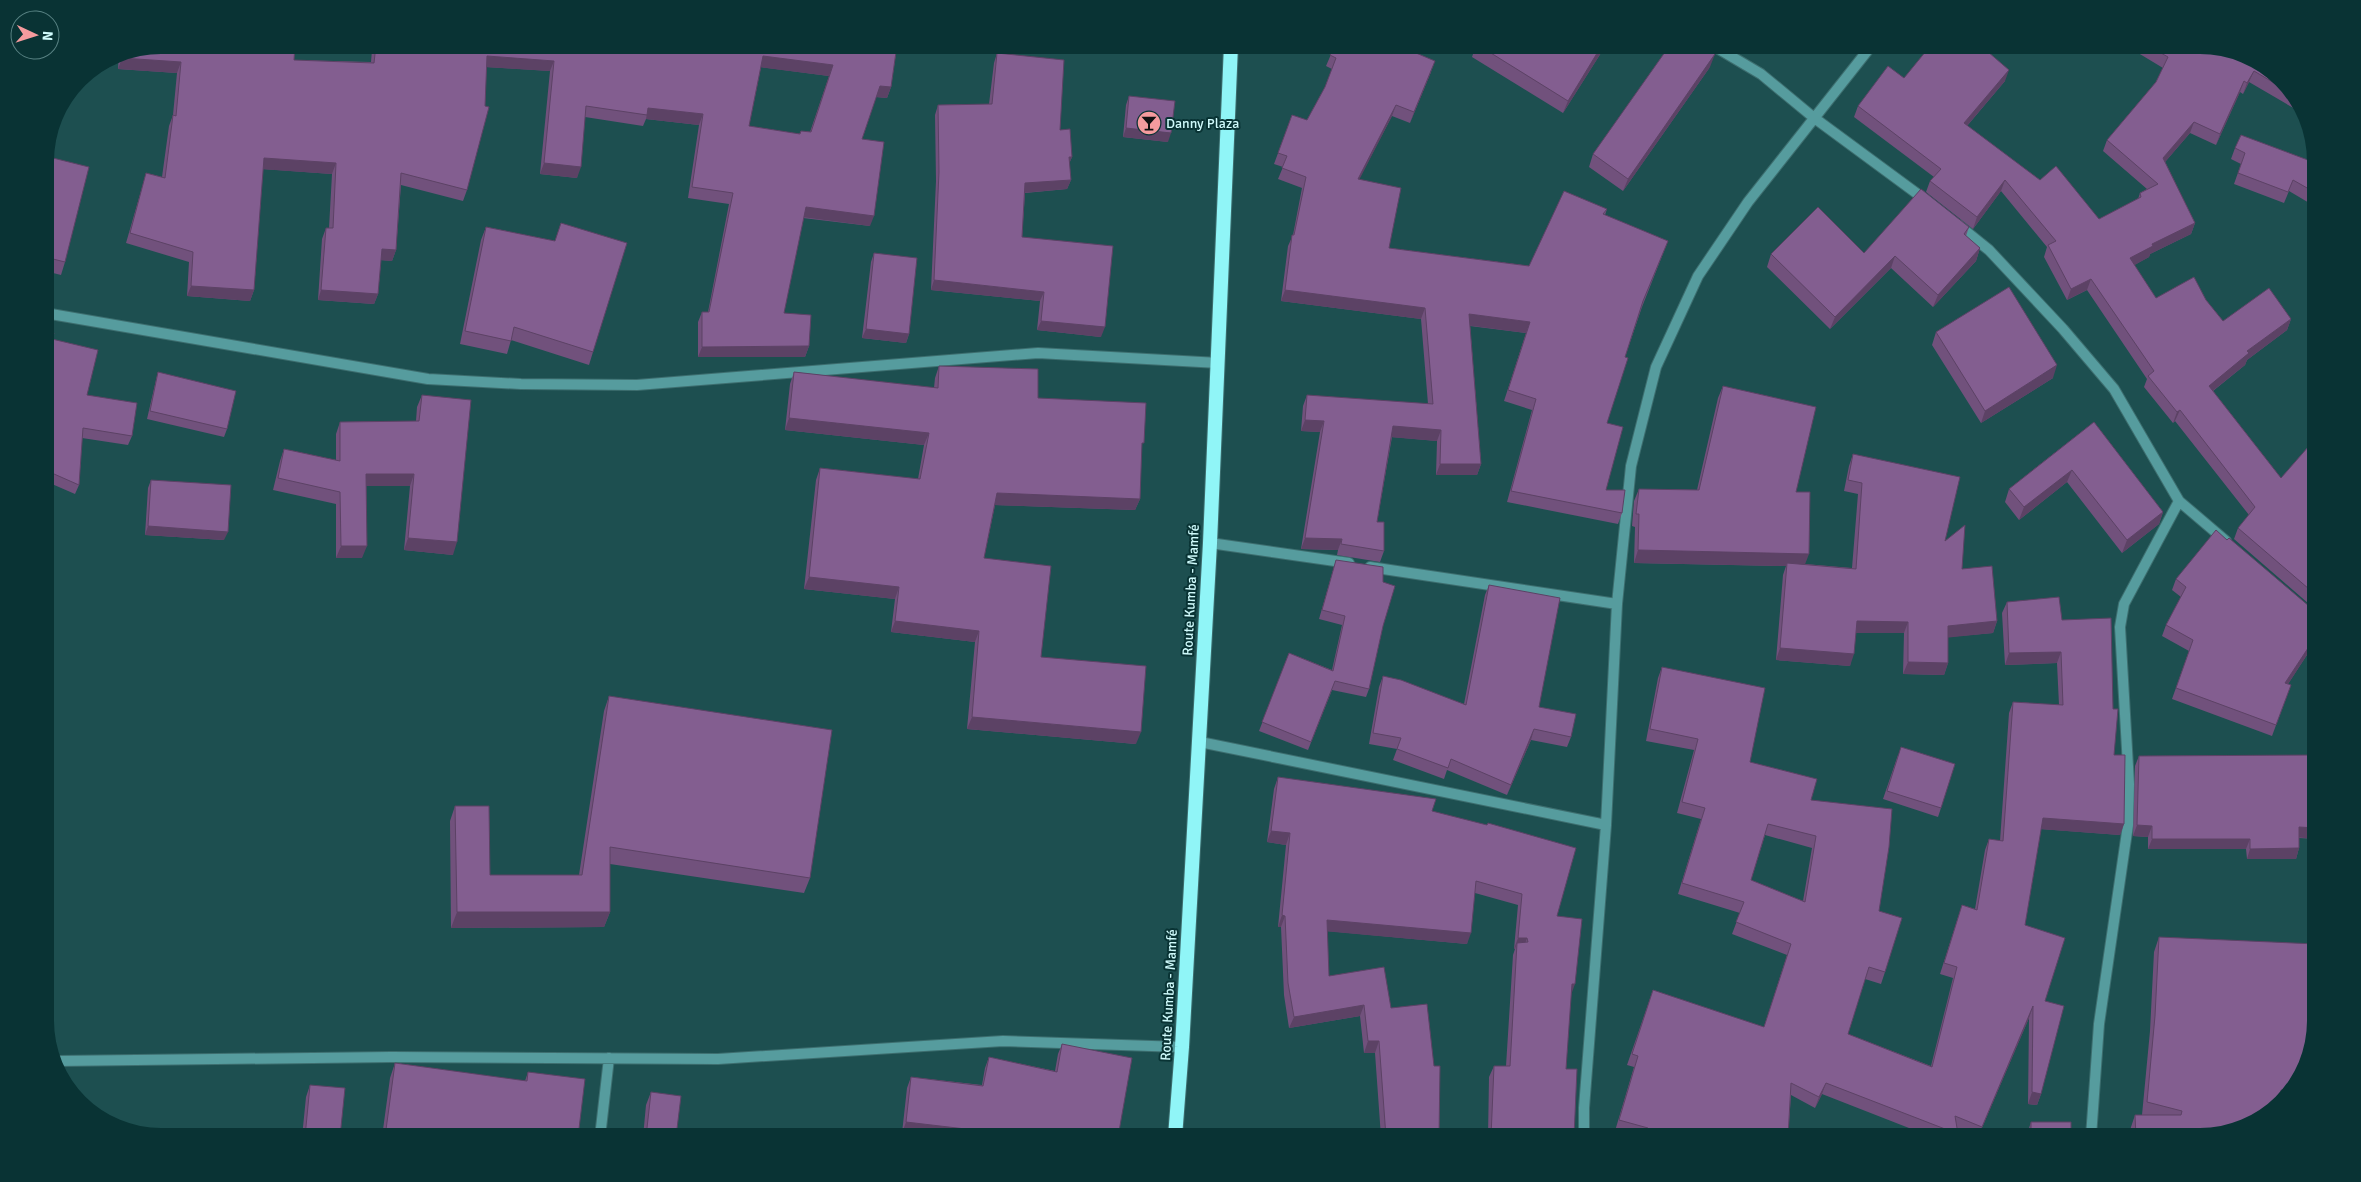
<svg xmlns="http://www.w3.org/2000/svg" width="2361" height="1182" font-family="Signika,sans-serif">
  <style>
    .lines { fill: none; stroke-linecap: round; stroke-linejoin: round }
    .minor-casing { stroke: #3d6e6f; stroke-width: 12 }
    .trunk-casing { stroke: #3d6e6f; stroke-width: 16 }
    .minor { stroke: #569c9e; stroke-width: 10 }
    .trunk { stroke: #90f5f7; stroke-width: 14 }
    .wall { fill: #71517c; fill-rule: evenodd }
    .shaded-wall { fill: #5c4265 }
    .building { fill: #835e90; stroke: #5c4265; fill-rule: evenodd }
    .labels { text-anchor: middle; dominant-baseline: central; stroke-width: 4; stroke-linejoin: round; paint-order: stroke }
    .poi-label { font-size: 14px; fill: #d0fbfc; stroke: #093334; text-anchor: start }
    .street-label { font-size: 14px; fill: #d0fbfc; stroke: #093334 }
  </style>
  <rect width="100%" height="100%" fill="#1d4f50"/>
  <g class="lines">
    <g class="minor-casing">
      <path id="minor" d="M1712,45L1761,74L1813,117L1927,201
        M1958,225L1989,250L2063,329L2114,389L2179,501L2124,604L2120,627L2129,784L2128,825L2099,1024L2091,1137
        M45,313L428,379L521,384L637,385L1038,353L1219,363
        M2179,501L2226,541
        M1210,543L1349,563
        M1370,567L1617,604
        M1200,742L1606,825
        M56,1061L391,1057L718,1059L1003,1041L1182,1047
        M600,1137L609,1058
        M1584,1137V1108L1606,825L1617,604L1631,466L1656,367L1698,276L1748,202L1872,45"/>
    </g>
    <g class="trunk-casing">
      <path id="trunk" d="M1175,1137L1182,1047L1210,543L1231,45"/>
    </g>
    <use href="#minor" class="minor"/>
    <use href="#trunk" class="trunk"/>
  </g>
  <path class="wall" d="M161,45L294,60L371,62L372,50L374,45H928L927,47L897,46L891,87L887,98L876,97L862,139L870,226L803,218L784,313L809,346L805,357H698V322L702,312H708L729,204L688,198L699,125L646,119L643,126L585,117L577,178L540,174L550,71L487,67L467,190L463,201L401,185L396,250L392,261L381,260L378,294L374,304L318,300L322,239L326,228H329L332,174L263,169L254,290L250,301L187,296L189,262L126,243L143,184L146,173L162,177L169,126L173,115L177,73L118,69L119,53ZM761,67L829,76L810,132L801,131L799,134L749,126Z
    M1335,45L1431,72L1410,123L1392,116L1359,179L1389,248L1529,266L1607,209L1605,215L1668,241L1642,307L1625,357L1607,423L1606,490L1622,513L1618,524L1507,502L1532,410L1504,401L1526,333L1470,326L1481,464L1477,475H1436L1437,441L1392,437L1377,522L1384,551L1380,562L1337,555L1338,550L1301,549L1320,432L1301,431L1303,406L1307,395L1428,404L1421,319L1281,301L1288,246L1293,235L1302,188L1278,179L1283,167L1274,164L1292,115L1307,120L1325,87L1332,69L1326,66Z
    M1476,45H1606L1563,113L1472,57Z
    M2125,45H2200L2251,57L2297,97L2302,113L2249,82L2243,94L2240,92L2216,145L2190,133L2165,162L2195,223L2191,234L2150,254L2149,257L2134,265L2156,298L2206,300L2223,321L2291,319L2287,330L2247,360L2245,365L2213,391L2281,478L2316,438V610L2234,539L2238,528L2249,515L2175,421L2173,423L2144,387L2147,379L2087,290L2067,300L2044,257L2047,247L2001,191L1973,229L1926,192L1930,181L1934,177L1854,117L1858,106L1904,78L2005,81L1967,126L2040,180L2099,219L2138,199L2140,193L2147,189L2103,151L2107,140L2156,82L2163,68Z
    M997,53L1060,130L1072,157L1069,164L1071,180L1067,189L1025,193L1022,237L1101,337L1037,330L1040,301L931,290L936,181L935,115L938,105L989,104L994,63Z
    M1710,67L1623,191L1589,167L1593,154Z
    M1129,96L1168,142L1123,137L1126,105Z
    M2235,148L2316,163V207L2289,191L2284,203L2234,184L2241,164L2231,159Z
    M45,156L65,262L61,275L45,271Z
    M561,223L593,352L589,365L511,340L507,354L460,344L481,240L486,227L555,241Z
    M1969,227L1966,236L1980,248L1976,261L1933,307L1891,268L1830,329L1767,267L1771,254L1864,253Z
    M874,253L909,334L906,343L862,338L871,262Z
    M45,331L52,339L87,395L132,436L128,445L82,438L79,485L75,494L45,481Z
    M1936,332L2053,378L1981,423L1932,345Z
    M939,366L1038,398L1141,450L1140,499L1135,510L995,505L984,558L1041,657L1136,744L967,729L975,642L891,632L895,599L804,589L816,480L820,468L918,479L924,445L785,430L790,384L794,372L934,388L935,378Z
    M158,372L227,429L224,437L147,419L156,380Z
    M1723,386L1796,492L1805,564L1852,568L1858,494L1844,491L1849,466L1853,454L1945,541L1962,569L1997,621L1993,633L1948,637V663L1944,675L1903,674L1904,633H1856L1850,666L1776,660L1783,575L1786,566L1634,563L1635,527L1632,526L1634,501L1639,489L1697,490L1718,398Z
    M422,395L453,555L404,550L410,486H366L362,558H336V504L273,490L280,461L284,449L336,460V434L340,422L416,421L417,407Z
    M2094,422L2163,512L2159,524L2122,553L2067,482L2019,520L2005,502L2009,489Z
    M151,480L224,540L145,535L148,488Z
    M1336,560L1383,626L1369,689L1366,697L1332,690L1308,750L1259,731L1289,653L1332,670L1342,625L1319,619Z
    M2176,579L2316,612V641L2288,684L2291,685L2272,736L2172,699L2189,651L2162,636L2166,625L2181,597L2172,590Z
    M1489,585L1539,707L1571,737L1567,747L1531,740L1507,795L1447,770L1444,779L1393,760L1397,749L1369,744L1379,687L1383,676L1464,704L1485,595Z
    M2007,602L2062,620L2114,755L2124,824L2120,835L2041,829L2025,925L2045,1001L2041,1094L2037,1105L2028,1104L2029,1018L1978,1137H1975L1957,1130L1958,1134L1957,1137H1932L1822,1094L1815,1108L1791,1095L1788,1137H1636L1615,1131L1634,1067L1627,1065L1653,990L1764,1027L1787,955L1732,934L1740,913L1678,894L1701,819L1677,813L1694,750L1646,741L1658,678L1662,667L1750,762L1811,800L1879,911L1885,972L1881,984L1865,979L1848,1034L1931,1066L1953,978L1940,974L1962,905L1975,909L1985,850L1989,839L2000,841L2009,713L2013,702L2059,705L2057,663L2005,665L2002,613ZM1765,835L1812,848L1803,901L1751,880Z
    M609,696L810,878L804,893L610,864V912L604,927L451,928L450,821L455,806L490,875H579L604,711Z
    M1898,755L1941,808L1938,817L1883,799Z
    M2316,755V839L2299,838V848L2296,859H2247L2246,849H2148V837L2133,836L2135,766L2139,756Z
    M1278,777L1432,811L1557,916L1571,994L1566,1069L1574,1137H1488L1489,1077L1494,1066H1506L1513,955L1515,949H1514L1518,905L1475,893L1467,944L1327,931L1329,976L1391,1008L1439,1137H1381L1375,1053H1364L1360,1016L1289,1028L1284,995L1281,927H1278L1286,845L1267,842L1274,789Z
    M2159,937L2200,1137H2130V1130L2135,1115H2142L2150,1031L2154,952Z
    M1062,1044L1118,1137H932L902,1133L907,1088L911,1077L982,1085L985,1068L989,1057L1055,1071L1058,1054Z
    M395,1063L525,1081L528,1072L578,1137H382L390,1078Z
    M310,1085L340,1137H302L306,1097Z
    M651,1092L676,1137H643L646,1105Z
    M2031,1122L2071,1137H2028V1131Z"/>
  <path class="shaded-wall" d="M894,45H928L927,47L894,46Z
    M1602,45H1606L1563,113L1568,101Z
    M1715,54L1710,67L1623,191L1628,179Z
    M487,56L554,61L550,71L483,67Z
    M763,56L833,65L829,76L759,67Z
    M122,58L181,62L177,73L118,69Z
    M1435,61L1431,72L1410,123L1414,112Z
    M2009,70L2005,81L1960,134L1964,123Z
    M2254,71L2249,82L2243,94L2247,83Z
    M2244,81L2240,92L2216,145L2220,134Z
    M880,86L891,87L887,98L876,97Z
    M1396,105L1392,116L1354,190L1358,179Z
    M648,108L703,114L699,125L646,119Z
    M2194,122L2190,133L2159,169L2163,158Z
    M1126,128L1171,133L1168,142L1123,137Z
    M1069,157H1072L1068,166Z
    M264,158L336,163L332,174L260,169Z
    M544,163L581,167L577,178L540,174Z
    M1071,180L1067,189L1022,193L1025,183Z
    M2005,180L2001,191L1973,229L1977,217Z
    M806,207L874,216L870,226L802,217Z
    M2195,223L2191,234L2150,254L2149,257L2126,270L2130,258L2152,244Z
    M1980,248L1976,261L1933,307L1938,295Z
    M382,249L396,250L392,261L378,260Z
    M1895,256L1891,268L1830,329L1835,317Z
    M2091,279L2087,290L2067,300L2071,289Z
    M934,280L1044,292L1040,301L931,290Z
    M191,286L254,290L250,301L187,296Z
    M321,290L378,294L374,304L318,300Z
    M1285,290L1425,308L1421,319L1281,301Z
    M1469,314L1530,322L1526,333L1465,325Z
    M2291,319L2287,330L2247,360L2245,365L2205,397L2209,386L2247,351Z
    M1041,321L1105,327L1101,337L1037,330Z
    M866,329L909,334L906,343L862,338Z
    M809,346L805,357H698L702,347Z
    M2057,365L2053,378L1981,423L1985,411Z
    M2180,410L2175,421L2173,423L2177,412Z
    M789,418L929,433L924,445L785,430Z
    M1305,420L1324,421L1320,432L1301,431Z
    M1393,426L1441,430L1437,441L1389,437Z
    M1440,464H1481L1477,475H1436Z
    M2072,470L2067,482L2019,520L2024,507Z
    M366,474H414L410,486H362Z
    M997,493L1140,499L1135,510L993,505Z
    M2163,512L2159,524L2122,553L2127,540Z
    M148,526L228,532L224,540L145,535Z
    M408,538L457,542L453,555L404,550Z
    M1305,538L1342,539L1338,550L1301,549Z
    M341,546H367L362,558H336Z
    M1638,550L1809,554L1804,567L1787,563L1786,566L1634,563Z
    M809,577L899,587L895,599L804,589Z
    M895,621L979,631L975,642L891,632Z
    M1857,621L1908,622L1904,633H1853Z
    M1997,621L1993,633L1944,638L1948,626Z
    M2316,636V641L2281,695L2285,683Z
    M1780,648L1854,654L1850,666L1776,660Z
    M2061,652L2057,663L2005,665L2009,653Z
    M1908,662L1948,663L1944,675L1903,674Z
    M972,717L1141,732L1136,744L967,729Z
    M1534,729L1531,740L1507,795L1511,785Z
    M2043,818L2124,824L2120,835L2039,829Z
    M2137,825L2152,826L2148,837L2133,836Z
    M2299,827L2316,828V839L2295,837Z
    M1271,831L1290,833L1286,845L1267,842Z
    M2152,839H2250L2246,849H2148Z
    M2299,848L2296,859H2247L2250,849Z
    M457,912H610L604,927L451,928Z
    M1282,915L1285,916L1281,927H1278Z
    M1327,920L1471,933L1467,944L1323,931Z
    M1518,938H1527L1523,950L1517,943L1515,949H1514Z
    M1572,984H1575L1571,995Z
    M1364,1005L1360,1016L1289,1028L1294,1017Z
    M2033,1006L2029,1018L1978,1137L1982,1127Z
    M1368,1041H1379L1375,1053H1364Z
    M1826,1083L1822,1094L1815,1108L1819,1097Z
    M2281,1090H2288L2275,1105Z
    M2032,1092L2041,1094L2037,1105L2028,1104Z
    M906,1122L974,1130L972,1137H932L902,1133Z"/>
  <path class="building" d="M161,45H295L294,60L374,63L376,45H897L891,87L880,86L862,139L884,142L874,216L806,207L784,313L811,315L809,346L702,347V312H709L733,193L692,187L703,114L648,108L647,115L586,106L581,167L544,163L554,61L487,56L485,106L489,107L467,190L401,173L396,250L382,249L378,294L321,290L326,228H333L336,163L264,158L254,290L191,286L193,252L130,233L146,173L165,178L173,115L176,116L181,62L122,58V53ZM763,56L833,65L811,132L801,131L800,134L749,126Z
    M1335,45H1397L1435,61L1414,112L1396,105L1358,179L1401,188L1389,248L1529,266L1564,191L1607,209L1603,214L1668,241L1643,301L1625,357L1628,358L1607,423L1623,427L1606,490H1625L1622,513L1511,491L1536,399L1508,390L1530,322L1469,314L1481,464H1440L1441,430L1393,426L1377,522H1384V551L1341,544L1342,539L1305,538L1324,421L1305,420L1307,395L1433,404L1425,308L1285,290L1292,235H1294L1306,177L1282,168L1287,156L1278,153L1292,115L1307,120L1325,87L1336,58L1330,55Z
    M1478,45H1602L1568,101Z
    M1670,45H1702L1715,54L1628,179L1593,154Z
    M1931,45H1980L2009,70L1964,123L2040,180L2056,166L2099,219L2141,197L2140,193L2158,184L2107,140L2156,82L2168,57L2147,45H2200L2251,57L2296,96L2254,71L2247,83L2244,81L2220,134L2194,122L2163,158L2195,223L2152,244L2153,246L2130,258L2156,298L2194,277L2206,300L2223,321L2269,288L2291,319L2247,351L2249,353L2209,386L2281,478L2316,438V595L2238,528L2255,507L2180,410L2177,412L2148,376L2154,371L2091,279L2071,289L2048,245L2056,241L2005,180L1977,217L1930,181L1941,169L1858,106L1888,66L1904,78Z
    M997,53L1064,60L1060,130L1070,129L1072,157H1069L1071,180L1025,183L1022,237L1113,246L1105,327L1041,321L1044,292L934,280L939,172L938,105L992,104Z
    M1129,96L1175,101L1171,133L1126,128Z
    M2241,135L2316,163V193L2293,180L2288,192L2238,173L2245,153L2235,148Z
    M45,156L89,167L65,262L45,257Z
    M1921,189L1969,227L1964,234L1980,248L1938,295L1895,256L1835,317L1771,254L1818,207L1864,253Z
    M561,223L627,243L593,352L514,327L511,341L465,331L486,227L555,241Z
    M874,253L917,258L909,334L866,329Z
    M2009,287L2057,365L1985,411L1936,332Z
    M45,331L54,333L52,339L98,350L87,395L137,403L132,436L83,428L79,485L45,470Z
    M939,366L1038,369V398L1146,403L1144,443H1142L1140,499L997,493L984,558L1051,566L1041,657L1146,666L1141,732L972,717L979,631L895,621L899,587L809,577L820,468L920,479L929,433L789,418L794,372L938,388Z
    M158,372L236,391L227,429L150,411Z
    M1723,386L1816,407L1796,492H1810L1809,554L1638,550L1639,514H1636L1639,489L1699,490Z
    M422,395L471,400L457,542L408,538L414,474H366L367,546H341L340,492L278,478L284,449L340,461V422L419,421Z
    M2094,422L2163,512L2127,540L2072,470L2024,507L2009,489Z
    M1853,454L1960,477L1945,541L1965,525L1962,569L1992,566L1997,621L1948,626V663L1908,662V622L1857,621L1854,654L1780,648L1787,563L1856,569L1862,483L1848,480Z
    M151,480L231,485L228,532L148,526Z
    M2216,530L2227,540L2229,538L2316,612V636L2285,683L2291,685L2276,725L2176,688L2193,640L2166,625L2186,587L2176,579Z
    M1336,560L1383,567V582L1395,586L1383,626L1369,689L1335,681L1311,742L1262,722L1289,653L1333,671L1345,616L1322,610Z
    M1489,585L1560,598L1539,707L1576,714L1571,737L1534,729L1511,785L1451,759L1448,768L1397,749L1401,738L1373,733L1383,676L1401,680L1466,705Z
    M2059,597L2062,620L2111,618L2113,709H2118L2114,755H2125L2124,824L2043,818L2025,925L2065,938L2045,1001L2064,1006L2041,1094L2032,1092L2033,1006L1982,1127L1955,1116L1958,1134L1826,1083L1819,1097L1791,1083L1788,1137H1646L1648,1128L1619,1120L1638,1056L1632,1054L1653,990L1764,1027L1791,944L1736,922L1744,902L1682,883L1705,808L1682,802L1698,739L1650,729L1662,667L1765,688L1750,762L1817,779L1811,800L1892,809L1889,847L1879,911L1902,918L1885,972L1869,967L1848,1034L1932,1067L1957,967L1944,963L1962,905L1977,910L1989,839L2003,841L2013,702L2063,705L2061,652L2009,653L2007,602ZM1768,824L1816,836L1805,902L1751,880Z
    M609,696L832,730L810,878L610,847V912H457L455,806H489L490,875H582Z
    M1901,747L1955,764L1941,808L1887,791Z
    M2316,755V828L2299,827V848L2250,849V839H2152V826L2137,825L2139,756Z
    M1278,777L1436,799L1432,811L1487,825L1488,823L1576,848L1557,916L1582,919L1575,984H1572L1566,1069H1577L1574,1137H1491L1494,1066H1510L1517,943L1528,942L1527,938H1518L1522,894L1476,881L1471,933L1327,920L1329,976L1384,967L1391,1008L1427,1004L1434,1066H1440L1439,1137H1386L1379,1041H1368L1364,1005L1294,1017L1288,983L1285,916L1282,915L1290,833L1271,831Z
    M2159,937L2316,944V1021L2304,1072L2288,1090H2281V1098L2264,1118L2200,1137H2136L2135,1115H2181L2182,1111L2147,1102L2155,1016Z
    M1062,1044L1132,1058L1118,1137H973L974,1130L906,1122L911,1077L983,1086L989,1057L1057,1072Z
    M395,1063L527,1081L528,1072L585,1079L578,1137H385Z
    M310,1085L345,1088L340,1137H305Z
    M651,1092L681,1096L676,1137H646Z
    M2031,1122H2071V1137H2031Z"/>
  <defs>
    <g id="bar-disc" transform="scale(1.25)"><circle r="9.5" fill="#f59b9e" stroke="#093334"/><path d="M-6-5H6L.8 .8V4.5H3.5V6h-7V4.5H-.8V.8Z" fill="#111"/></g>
  </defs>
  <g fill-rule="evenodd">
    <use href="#bar-disc" x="1149" y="123"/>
  </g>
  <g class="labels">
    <g class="poi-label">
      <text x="1166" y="123">Danny Plaza</text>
    </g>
    <g class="street-label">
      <text transform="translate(1191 590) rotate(-87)">Route Kumba - Mamfé</text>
      <text transform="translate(1169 995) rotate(-87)">Route Kumba - Mamfé</text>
    </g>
  </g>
  <path d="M0 0H2361V1182H0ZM161 54H2200A107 107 0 0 1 2307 161V1021A107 107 0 0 1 2200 1128H161A107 107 0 0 1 54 1021V161A107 107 0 0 1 161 54Z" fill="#093334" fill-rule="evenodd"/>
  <g transform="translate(35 35) rotate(94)"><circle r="24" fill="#093334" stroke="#598384"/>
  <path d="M0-4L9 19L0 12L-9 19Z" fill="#f59b9e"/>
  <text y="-8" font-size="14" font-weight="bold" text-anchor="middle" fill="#d0fbfc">N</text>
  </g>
</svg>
